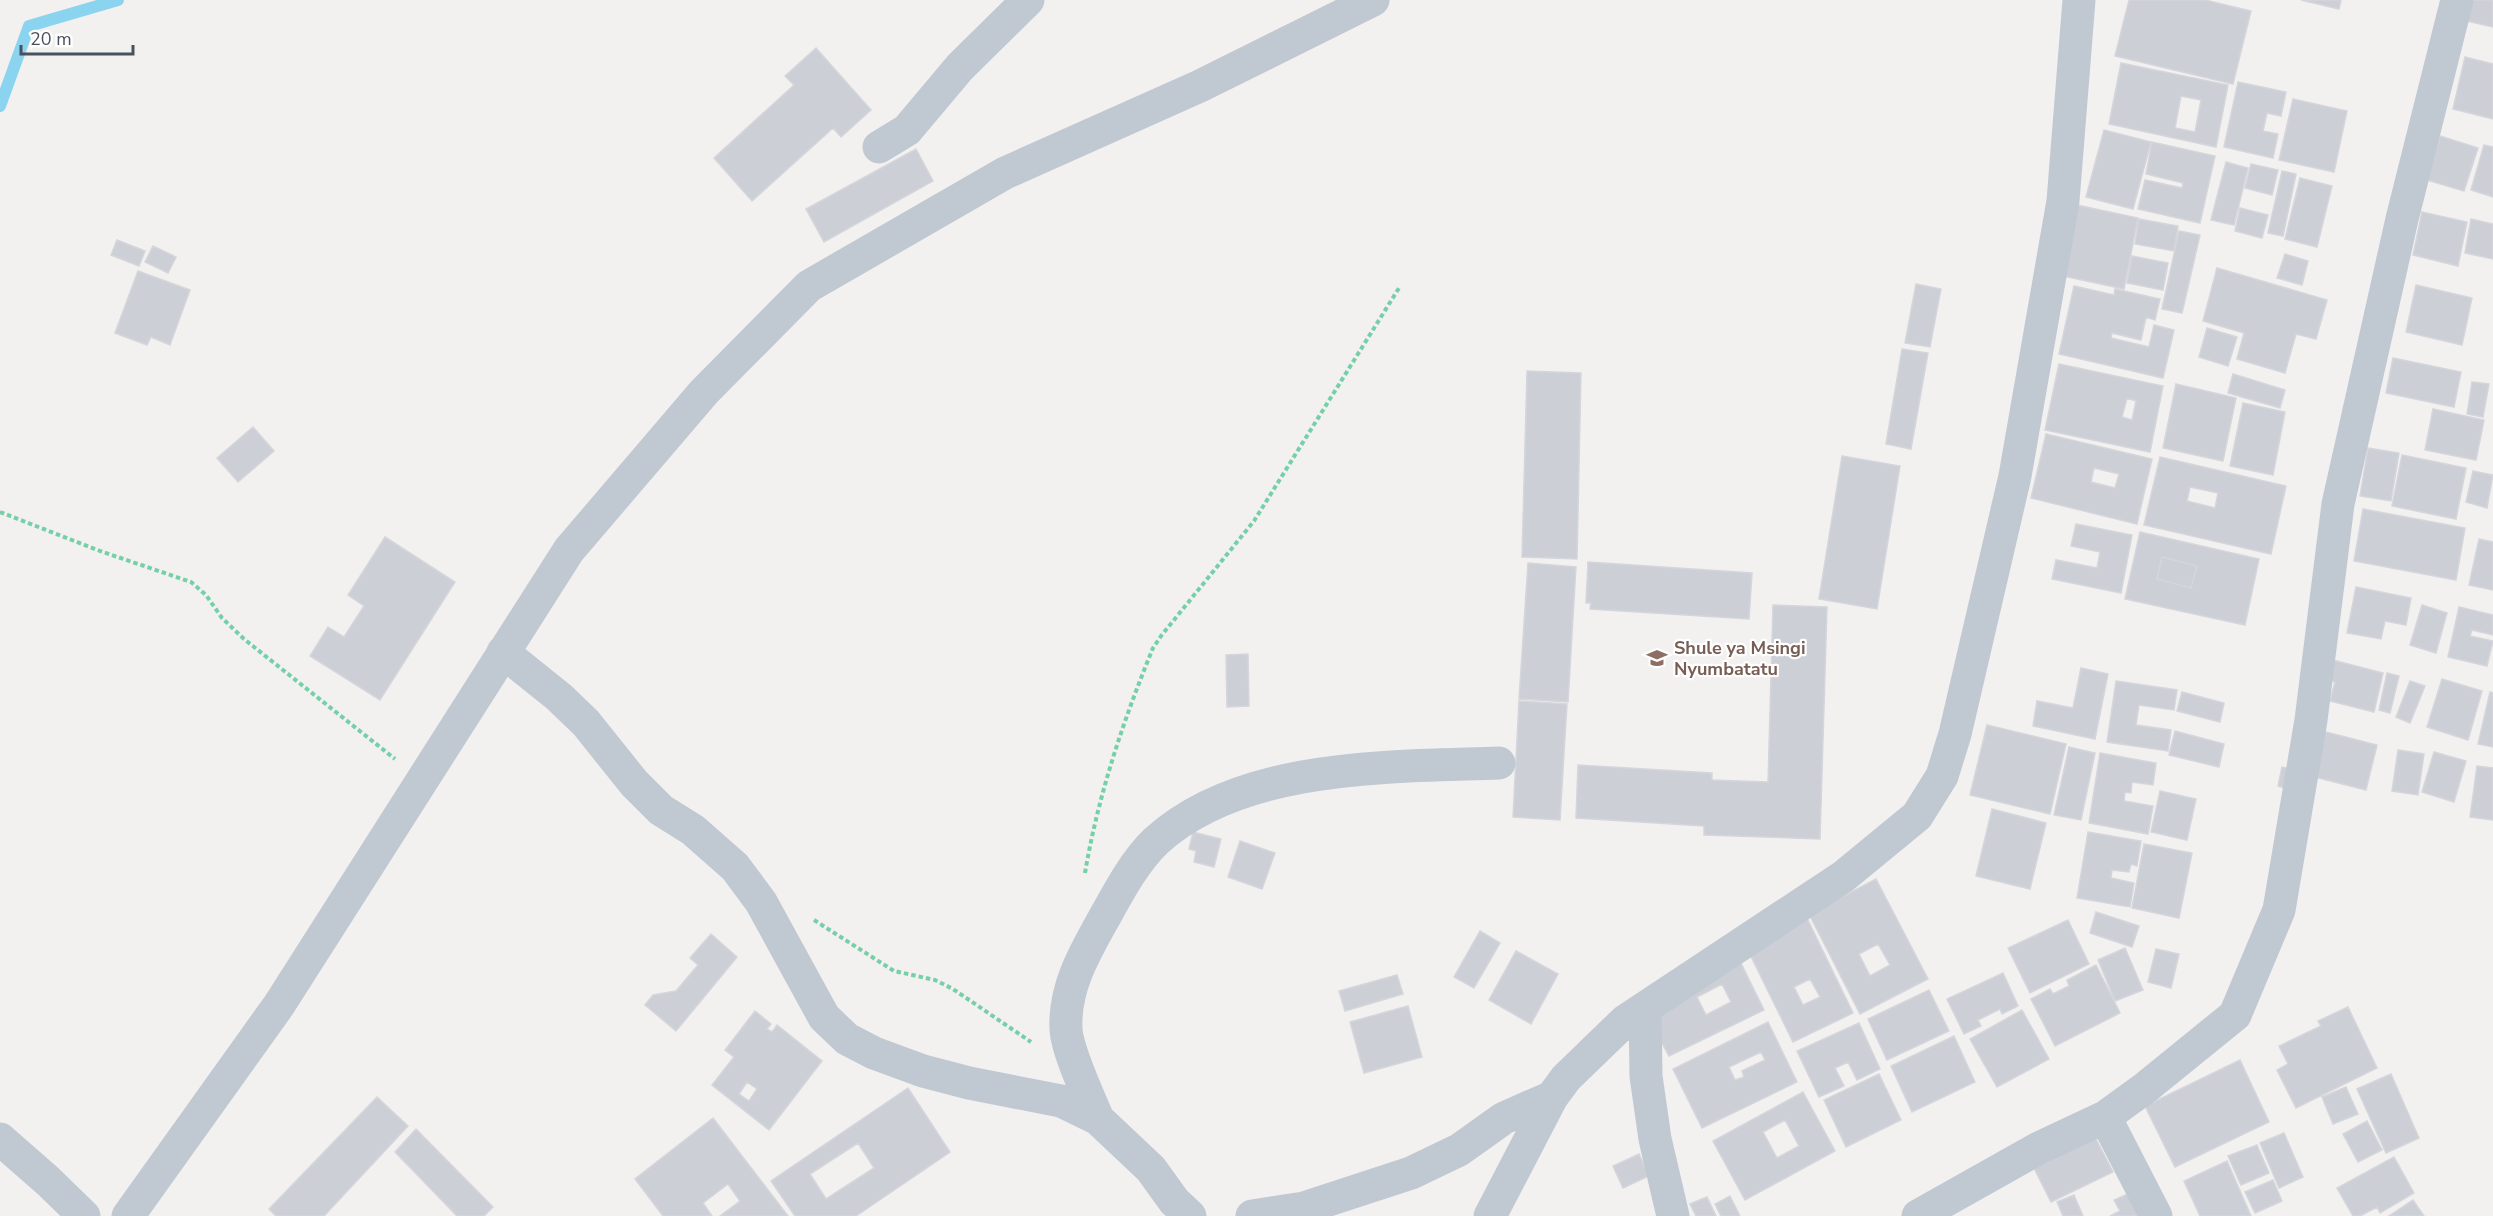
<svg xmlns="http://www.w3.org/2000/svg" width="2493" height="1216" font-family="'Nunito Sans',sans-serif">
  <style>
    .lines { fill: none; stroke-linecap: round; stroke-linejoin: round }
    .stream { stroke: #8ad4ef; stroke-width: 12 }
    .building { fill: #cccfd5; stroke: #d4d6dc; stroke-width: 1.5; fill-rule: evenodd }
    .path { stroke: #75d0a8; stroke-width: 4; stroke-dasharray: 4.5 3; stroke-linecap: butt }
    .minor { stroke: #c0c9d2; stroke-width: 33 }
    .labels { text-anchor: middle; dominant-baseline: central; stroke-width: 4.5; stroke-linejoin: round; paint-order: stroke }
    .education-label { font-size: 18px; font-weight: bold; fill: #785e54; stroke: #fff; text-anchor: start }
  </style>
  <rect width="100%" height="100%" fill="#f3f0f0"/>
  <g class="lines">
    <path class="stream" d="M0,106L29,26L118,0"/>
  </g>
  <path class="building" d="M2129,0H2205L2251,11L2233,84L2115,56Z
    M2301,0H2341L2339,9Z
    M2466,0H2493V27L2462,20Z
    M816,48L871,110L841,137L833,128L752,201L714,158L794,85L785,76Z
    M2465,57L2493,64V119L2453,109Z
    M2121,63L2228,85L2216,147L2109,124ZM2181,96L2201,100L2195,132L2175,128Z
    M2238,82L2286,92L2281,116L2267,113L2263,131L2278,134L2273,158L2224,147Z
    M2293,99L2347,111L2334,172L2279,160Z
    M2104,130L2151,142L2133,209L2086,197Z
    M2440,136L2478,148L2464,191L2427,180Z
    M2152,142L2215,156L2200,223L2138,209L2145,180L2182,188L2183,183L2146,174Z
    M2484,145L2493,147V197L2471,190Z
    M916,149L933,181L824,242L806,209Z
    M2226,162L2248,168L2234,225L2211,220Z
    M2251,164L2278,170L2272,195L2245,188Z
    M2282,171L2296,174L2283,236L2268,233Z
    M2300,178L2332,186L2317,247L2285,239Z
    M2077,205L2138,218L2124,289L2063,276Z
    M2240,208L2268,215L2262,238L2235,231Z
    M2422,212L2467,222L2458,266L2413,255Z
    M2139,219L2178,226L2174,251L2135,244Z
    M2471,219L2493,224V259L2465,253Z
    M2179,231L2200,235L2182,313L2162,309Z
    M117,240L145,251L139,266L111,255Z
    M153,246L176,257L168,273L145,262Z
    M2285,254L2308,261L2302,285L2277,278Z
    M2132,256L2168,263L2163,290L2127,283Z
    M2217,268L2327,300L2316,339L2296,334L2285,373L2237,359L2244,333L2203,321Z
    M138,271L190,290L170,345L151,337L147,345L115,333Z
    M1916,284L1941,289L1930,347L1905,343Z
    M2416,285L2472,298L2462,345L2406,332Z
    M2074,286L2114,295L2115,289L2160,299L2155,320L2146,317L2141,340L2112,333L2111,338L2149,347L2154,325L2174,330L2163,378L2059,354Z
    M2207,328L2237,337L2228,366L2199,357Z
    M1902,349L1928,353L1911,449L1886,444Z
    M2393,358L2461,372L2454,407L2386,393Z
    M2059,364L2163,386L2150,452L2045,430ZM2127,398L2136,401L2132,420L2122,417Z
    M1527,371L1581,373L1577,559L1522,557Z
    M2233,374L2285,390L2280,408L2228,393Z
    M2472,382L2489,384L2483,417L2467,414Z
    M2176,384L2236,398L2223,461L2163,448Z
    M2243,403L2285,412L2273,475L2230,466Z
    M2433,409L2484,420L2476,460L2425,450Z
    M253,427L274,451L238,482L217,458Z
    M2046,434L2152,459L2137,524L2031,498ZM2094,468L2119,474L2115,488L2091,482Z
    M2368,448L2399,453L2391,501L2360,496Z
    M2402,455L2466,468L2456,519L2392,506Z
    M1842,456L1900,466L1877,609L1819,599Z
    M2160,457L2286,486L2271,554L2144,525ZM2190,487L2218,493L2215,508L2187,501Z
    M2473,471L2493,475L2487,508L2466,502Z
    M2363,509L2465,528L2456,580L2354,561Z
    M2076,524L2132,535L2121,593L2052,579L2056,560L2097,568L2100,552L2071,546Z
    M2140,532L2259,559L2245,625L2125,599ZM2162,557L2197,566L2191,588L2157,579Z
    M385,537L455,582L380,700L310,656L328,627L344,637L364,606L348,595Z
    M2479,539L2493,542V590L2469,585Z
    M2162,557L2197,566L2191,588L2157,579Z
    M1588,562L1752,573L1749,619L1590,609L1591,603H1586Z
    M1528,563L1576,567L1568,702L1519,699Z
    M2356,587L2411,598L2406,625L2385,621L2381,639L2347,633Z
    M1773,605L1827,607L1820,839L1704,835V826L1576,818L1578,765L1712,773V780L1768,782Z
    M2422,605L2447,613L2436,653L2410,645Z
    M2459,607L2493,615V635L2472,630L2470,636L2493,641L2487,666L2448,657Z
    M1248,654L1249,706L1227,707L1226,655Z
    M2329,659L2383,673L2374,712L2330,701L2335,682L2324,679Z
    M2081,668L2108,674L2095,739L2033,726L2037,701L2073,708Z
    M2387,673L2399,676L2390,713L2379,710Z
    M2442,679L2482,691L2468,740L2427,727Z
    M2116,681L2177,690L2174,710L2139,705L2136,725L2171,730L2168,751L2107,742Z
    M2410,681L2425,686L2410,723L2396,717Z
    M2182,692L2224,703L2220,722L2177,711Z
    M2490,692L2493,693V747L2478,744Z
    M1519,701L1567,704L1560,820L1513,817Z
    M1987,725L2066,744L2050,814L1970,795Z
    M2318,730L2377,745L2366,790L2307,775Z
    M2175,731L2224,744L2219,767L2169,755Z
    M2069,747L2095,753L2081,820L2054,815Z
    M2398,750L2424,754L2418,795L2392,791Z
    M2434,752L2466,761L2454,802L2422,792Z
    M2100,753L2156,763L2153,785L2132,782L2131,793L2125,792L2124,801L2153,806L2148,834L2089,823Z
    M2477,766L2493,768V820L2470,817Z
    M2282,767L2299,771L2295,791L2278,786Z
    M2160,791L2196,799L2187,840L2151,832Z
    M1992,809L2046,823L2030,889L1976,876Z
    M1193,832L1221,839L1214,867L1194,862L1196,851L1189,849Z
    M2088,832L2141,841L2137,866L2131,864L2129,872L2112,870L2111,878L2134,883L2130,907L2077,898Z
    M1240,841L1275,853L1262,889L1228,877Z
    M2144,844L2192,853L2179,918L2132,908Z
    M1876,879L1928,979L1860,1014L1809,914ZM1878,944L1890,965L1870,976L1859,954Z
    M2096,912L2139,926L2132,947L2090,933Z
    M1805,914L1853,1013L1793,1042L1745,944ZM1810,979L1820,997L1803,1005L1794,987Z
    M2068,920L2089,964L2030,993L2008,948Z
    M1480,931L1500,943L1474,988L1454,977Z
    M711,934L737,957L676,1031L645,1005L653,995L676,991L698,965L690,958Z
    M2125,948L2143,990L2115,1001L2098,960Z
    M1734,949L1764,1010L1669,1056L1649,1019ZM1722,984L1731,1002L1706,1015L1697,997Z
    M2156,949L2179,954L2171,988L2148,982Z
    M1516,951L1558,974L1531,1024L1489,1000Z
    M2096,965L2120,1013L2055,1046L2031,999L2050,989L2053,994L2069,986L2067,980Z
    M2003,973L2018,1006L2002,1014L2000,1009L1978,1020L1981,1026L1964,1034L1947,999Z
    M1397,975L1403,994L1345,1011L1339,991Z
    M1929,990L1949,1031L1887,1060L1868,1019Z
    M1408,1006L1422,1057L1364,1073L1350,1022Z
    M2348,1007L2377,1068L2296,1108L2277,1070L2288,1064L2279,1046L2321,1026L2318,1021Z
    M2022,1010L2049,1059L1997,1087L1970,1039Z
    M755,1011L771,1024L767,1029L772,1032L777,1025L822,1061L769,1130L712,1085L734,1057L725,1050ZM747,1082L757,1089L749,1101L739,1094Z
    M1768,1022L1797,1082L1702,1128L1673,1069ZM1761,1052L1765,1060L1742,1071L1744,1077L1735,1080L1729,1067Z
    M1859,1023L1880,1069L1857,1080L1848,1062L1835,1068L1844,1086L1819,1097L1797,1051Z
    M1954,1036L1975,1082L1912,1112L1891,1066Z
    M2240,1060L2269,1122L2175,1167L2145,1106Z
    M1879,1074L1901,1120L1846,1147L1824,1100Z
    M2391,1074L2419,1138L2386,1153L2357,1089Z
    M2346,1087L2358,1114L2333,1124L2322,1097Z
    M908,1088L950,1152L856,1216H795L771,1181ZM858,1143L874,1168L826,1199L810,1174Z
    M1803,1092L1835,1151L1745,1200L1713,1141ZM1785,1120L1799,1146L1777,1158L1763,1132Z
    M377,1097L408,1126L324,1216H276L269,1209Z
    M713,1118L788,1216H720L740,1201L728,1184L703,1203L712,1216H663L635,1179Z
    M2367,1121L2382,1150L2358,1162L2343,1134Z
    M416,1129L493,1207L484,1216H457L395,1152Z
    M2284,1133L2303,1177L2279,1188L2260,1143Z
    M2094,1135L2113,1172L2051,1202L2032,1164Z
    M2257,1145L2269,1173L2241,1185L2228,1156Z
    M1639,1154L1649,1176L1623,1188L1613,1166Z
    M2394,1157L2414,1193L2380,1213L2377,1207L2360,1216H2353L2337,1188Z
    M2227,1161L2251,1216H2200L2184,1181Z
    M2273,1180L2282,1201L2255,1213L2245,1192Z
    M2128,1194L2139,1216H2110L2120,1211L2114,1200Z
    M2074,1195L2083,1216H2063L2057,1202Z
    M1730,1196L1740,1216H1721L1715,1204Z
    M1707,1197L1716,1216H1696L1690,1204Z
    M2413,1200L2424,1216H2389Z"/>
  <g class="lines">
    <path class="path" d="M0,512L100,551L191,582L206,595L222,618L244,639L395,759
      M1085,873C1098,796 1123,721 1153,648L1161,636L1254,521L1399,288
      M814,920L894,971L935,980L953,989L1031,1042"/>
    <path class="minor" d="M879,147L907,130L960,67L1028,0
      M503,652L559,697L586,723L634,783L661,810L693,830L735,867L761,902L824,1017L847,1039L874,1053L923,1071L969,1083L1061,1101L1098,1119L1151,1169L1174,1201L1190,1216
      M1645,1009L1646,1076L1655,1139L1673,1216
      M2105,1117L2156,1216
      M1098,1119C1089,1097 1067,1051 1066,1029C1064,988 1084,954 1103,920C1118,893 1134,862 1156,841C1242,763 1390,767 1499,763
      M0,1139L48,1181L84,1216
      M128,1216L279,1005L569,550L704,392L809,286L1005,173L1200,86L1373,0
      M1252,1216L1304,1208L1411,1173L1459,1150L1504,1118L1552,1097
      M1490,1216L1552,1097L1566,1078L1625,1021L1844,876L1917,816L1942,776L1955,734L2015,476L2063,201L2079,0
      M1918,1216L2039,1148L2105,1117L2145,1088L2235,1015L2279,910L2311,720L2338,504L2402,219L2457,0"/>
  </g>
  <defs>
    <g id="school-bare" transform="scale(1.62)"><path d="M0-5L7-2L0 1L-7-2ZM-4 1L0 2.5L4 1V4Q0 6-4 4Z" fill="#8d6e63" stroke="#fff" stroke-width="2.5" paint-order="stroke"/></g>
  </defs>
  <g fill-rule="evenodd">
    <use href="#school-bare" x="1657" y="658"/>
  </g>
  <g class="labels">
    <g class="education-label">
      <text x="1674" y="648">Shule ya Msingi<tspan x="1674" dy="21">Nyumbatatu</tspan></text>
    </g>
  </g>
  <path d="M21 45v9h112v-9" fill="none" stroke="#47525e" stroke-width="3"/>
  <text x="30" y="45" font-size="18" fill="#47525e" stroke="#ffffff" stroke-width="4.5" paint-order="stroke">20 m</text>
</svg>
